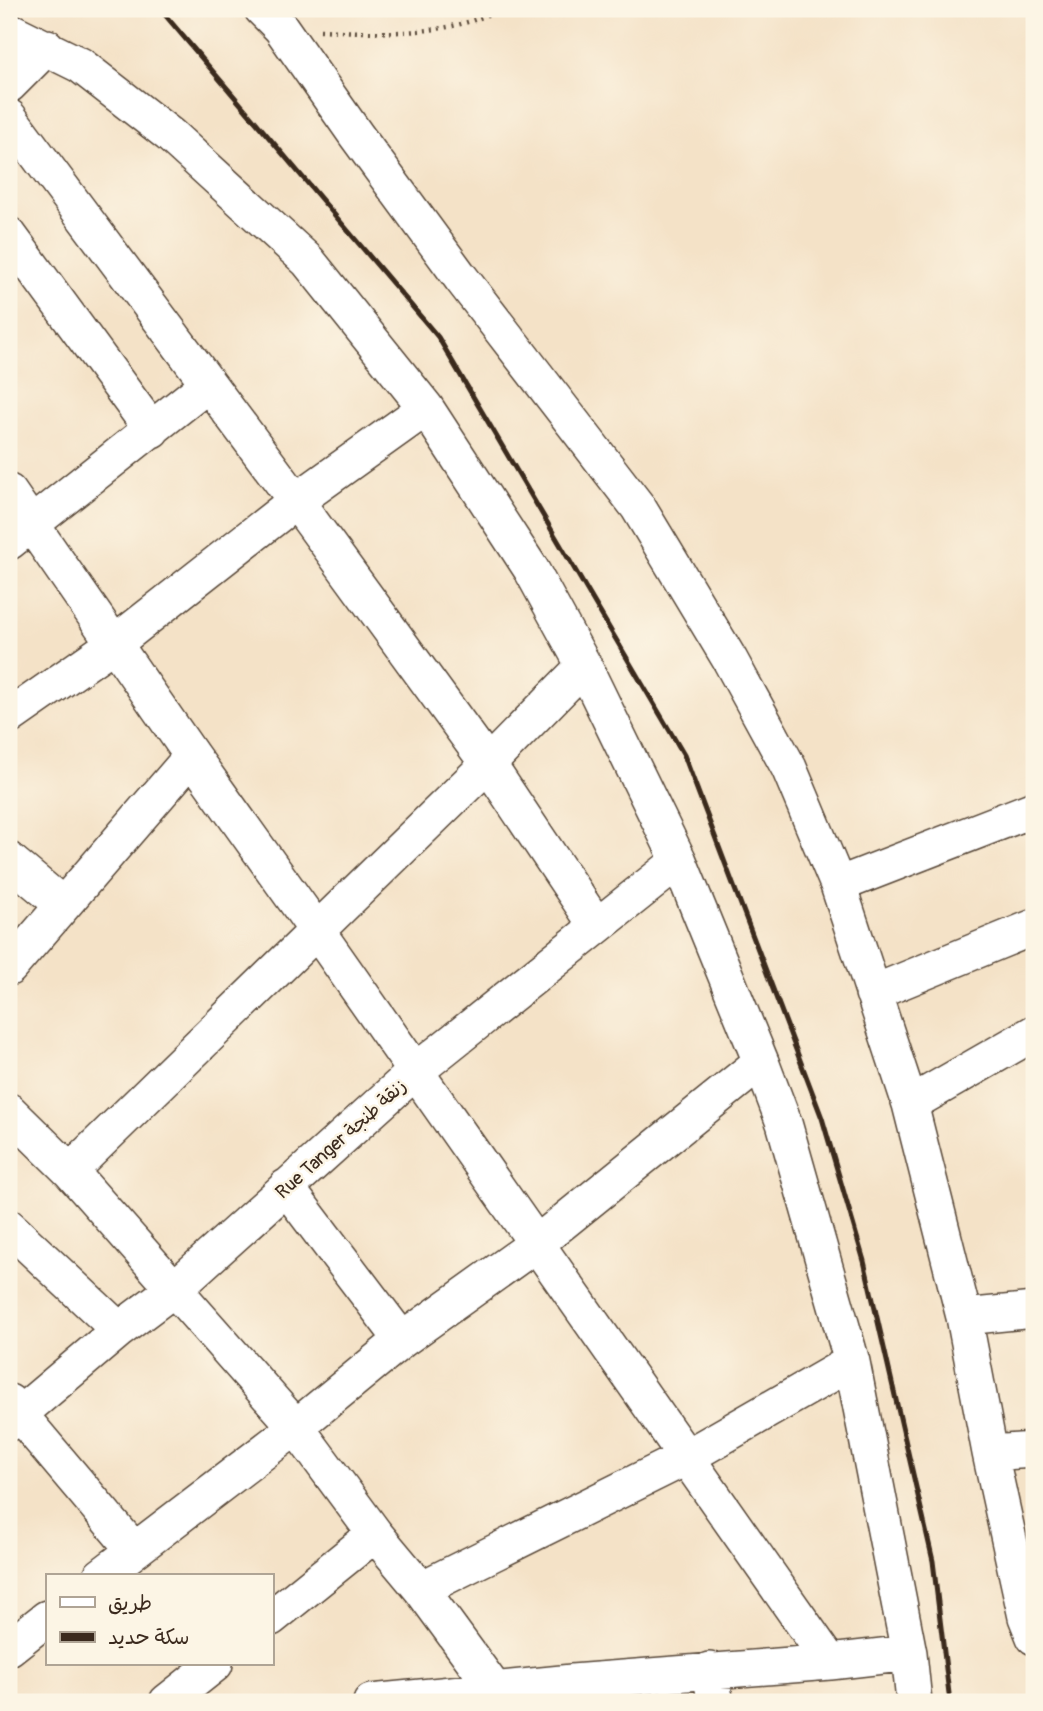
<svg xmlns="http://www.w3.org/2000/svg" width="1043" height="1711" font-family="Pangolin,'Playpen Sans Arabic',sans-serif">
  <style>
    .lines { fill: none; stroke-linecap: round; stroke-linejoin: round }
    .minor-casing { stroke: #574637; stroke-width: 38 }
    .path { stroke: #574637; stroke-width: 4.5; stroke-dasharray: 2 5; stroke-linecap: butt }
    .minor { stroke: #fff; stroke-width: 35 }
    .rail { stroke: #3b2a1e; stroke-width: 5 }
    .labels { text-anchor: middle; dominant-baseline: central; stroke-width: 5; stroke-linejoin: round; paint-order: stroke }
    .street-label { font-size: 19px; fill: #3b2a1e; stroke: #fcf5e5 }
  </style>
  <rect width="100%" height="100%" fill="#fcf5e5"/>
  <filter id="ink" filterUnits="userSpaceOnUse"><feTurbulence type="fractalNoise" baseFrequency=".0143" numOctaves="2"/><feDisplacementMap in="SourceGraphic" scale="14" xChannelSelector="R" yChannelSelector="G"/><feConvolveMatrix kernelMatrix="1 2 1 2 8 2 1 2 1" color-interpolation-filters="sRGB"/></filter>
  <filter id="wash" filterUnits="userSpaceOnUse"><feTurbulence type="fractalNoise" baseFrequency=".00686" numOctaves="4" result="noise"/><feDisplacementMap in="SourceGraphic" scale="28" xChannelSelector="R" yChannelSelector="G"/><feGaussianBlur stdDeviation="1.57" result="paint"/><feColorMatrix in="noise" values="0 0 0 0 0 0 0 0 0 0 0 0 0 0 0 0 0 1.4 0 .05"/><feComposite in="paint" operator="in"/></filter>
  <g filter="url(#wash)">
    <rect width="100%" height="100%" fill="#f4e2c7"/>
  </g>
  <g filter="url(#ink)">
    <g class="lines">
      <g class="minor-casing">
        <path id="minor" d="M262,9L281,28L356,135L461,278L638,507L730,660L789,768L838,885L910,1104L964,1317L990,1453L1026,1617L1034,1637
          M9,30L80,65L170,135L308,261L426,408L531,569L584,666L679,861L761,1062L784,1123L852,1362L909,1653L914,1702
          M9,85L47,47
          M9,117L296,501L488,764L596,925
          M9,235L152,430
          M9,492L192,756L317,931L830,1662
          M9,542L208,384
          M9,717L115,643L296,501L426,408
          M9,860L63,905
          M838,885L1034,809
          M9,968L192,756
          M873,993L1034,927
          M910,1104L1034,1033
          M9,1111L70,1171L296,1427L375,1534L421,1589L495,1690
          M70,1171L488,764L584,666
          M286,1187L402,1340
          M9,1227L119,1330
          M964,1317L1034,1310
          M9,1402L134,1550
          M9,1423L119,1330L175,1288L416,1071L679,861
          M990,1453L1034,1450
          M101,1576L296,1427L402,1340L536,1244L761,1062
          M421,1589L685,1458L852,1362
          M271,1618L375,1534
          M9,1648L47,1618
          M709,1670L716,1702
          M167,1702L215,1664
          M371,1702L572,1682L830,1662L909,1653"/>
      </g>
      <path class="path" d="M320,30C381,33 444,38 500,9"/>
      <use href="#minor" class="minor"/>
      <path class="rail" d="M160,9L438,337L684,755L822,1118L864,1261L933,1561L950,1702"/>
    </g>
  </g>
  <g class="labels">
    <g class="street-label">
      <text transform="translate(341 1139) rotate(-42)">Rue Tanger زنقة طنجة</text>
    </g>
  </g>
  <rect width="1043" height="1711" fill="none" stroke="#fcf5e5" stroke-width="35"/>
  <rect x="46" y="1574" width="228" height="91" fill="#fcf5e5" stroke="#afa495" stroke-width="2"/>
  <rect x="60" y="1597" width="35" height="10" fill="#ffffff" stroke="#afa495" stroke-width="2"/>
  <text x="108" y="1610" font-size="21" fill="#3b2a1e">طريق</text>
  <rect x="60" y="1632" width="35" height="10" fill="#3b2a1e" stroke="#afa495" stroke-width="2"/>
  <text x="108" y="1644" font-size="21" fill="#3b2a1e">سكة حديد</text>
</svg>
